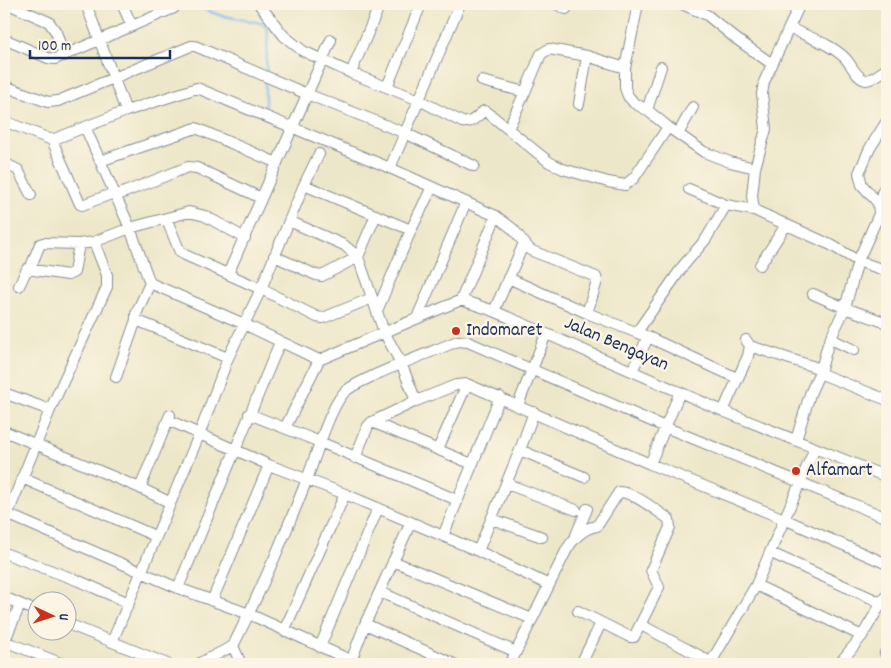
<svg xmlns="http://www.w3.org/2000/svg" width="891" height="668" font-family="Dekko,sans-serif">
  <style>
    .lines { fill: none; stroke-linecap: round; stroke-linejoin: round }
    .stream { stroke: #7ab9ee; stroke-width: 2.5 }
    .minor-casing { stroke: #848b94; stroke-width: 12 }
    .minor { stroke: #fff; stroke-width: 10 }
    .poi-dot { fill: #c8321e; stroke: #fcf5e5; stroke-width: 2 }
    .labels { text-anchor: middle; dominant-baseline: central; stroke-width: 5; stroke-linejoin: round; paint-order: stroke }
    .poi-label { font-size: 19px; fill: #1b2f5e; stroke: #fcf5e5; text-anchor: start }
    .street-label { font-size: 19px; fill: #1b2f5e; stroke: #fcf5e5 }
  </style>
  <rect width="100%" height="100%" fill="#fcf5e5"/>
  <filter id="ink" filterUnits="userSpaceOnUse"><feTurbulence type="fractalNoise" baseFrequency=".02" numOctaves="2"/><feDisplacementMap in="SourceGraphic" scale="10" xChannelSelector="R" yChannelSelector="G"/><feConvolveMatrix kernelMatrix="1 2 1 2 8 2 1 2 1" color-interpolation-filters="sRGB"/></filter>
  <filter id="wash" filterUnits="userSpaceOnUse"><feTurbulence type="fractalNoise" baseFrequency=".0096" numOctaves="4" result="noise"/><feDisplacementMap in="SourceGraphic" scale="20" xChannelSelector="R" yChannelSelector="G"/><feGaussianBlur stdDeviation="1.12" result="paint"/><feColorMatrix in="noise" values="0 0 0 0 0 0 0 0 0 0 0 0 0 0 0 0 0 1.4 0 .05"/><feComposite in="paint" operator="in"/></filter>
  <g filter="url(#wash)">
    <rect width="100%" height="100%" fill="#ede7c9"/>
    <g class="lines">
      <path class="stream" d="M171,4L193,5L219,15L261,23L268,29L266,73
        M265,107V81"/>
    </g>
  </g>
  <g filter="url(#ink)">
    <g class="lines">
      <g class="minor-casing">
        <path id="minor" d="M8,4L49,22L56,32L64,56
          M86,4L126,111
          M122,4L132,26
          M259,4L284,36L303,51L351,73L419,100L462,122C472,124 477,116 484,111L487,112L549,162L563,169L608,182L625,185L634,178L668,127
          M556,4L566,9
          M638,4L625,68V88L628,96L634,103L647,110L668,127L704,152L730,162L755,168
          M682,4L707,15L735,38L772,64
          M790,28C808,37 831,44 845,58C851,64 857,79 866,80C873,80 881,72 887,69
          M4,39L48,58L55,59L174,8
          M351,73L380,4
          M482,81L525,92L541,54L549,49L587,56L625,68
          M4,86L48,102L58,101L191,46H195L307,94L405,133L474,166
          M387,87L421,4
          M579,104L587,56
          M647,110L661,67
          M4,121L52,140L126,111L197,88L390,168L496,216L513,229L530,250L596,277L597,281L587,313
          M85,127L130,228L150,283L244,324L319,360
          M508,129L525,92
          M678,134L693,107
          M52,140L80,204L82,205L114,193
          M100,161L196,128L277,163
          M4,163L18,170L31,195
          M390,168L460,4
          M887,184L882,193L887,195
          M304,185L411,230
          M689,189L726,205L754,210L831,245L858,261L887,271
          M115,196L188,167L197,168L261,198
          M754,210L752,196L755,168L766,129L762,94L764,82L800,4
          M166,218L180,252L185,255L261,289L317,317L323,318L372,298
          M289,221L344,245L358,257L384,332L401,363L416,401L456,385L467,384L650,464L784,519L887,564
          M274,256L316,275L322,276L358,257L376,215
          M760,265L786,225
          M30,269L40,244L43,243L79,244
          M228,274L331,40
          M508,278L587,313L648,337L632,371
          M150,283L136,314V320L228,358
          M19,286L27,269L68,275L74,272L79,244L94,242L130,228L189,212L205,216L245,238
          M813,294L845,308L887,323
          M461,300L496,216
          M377,311L411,230L432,187
          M494,311L524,243
          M417,318L466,202
          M637,332L683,266L706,239L726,205
          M648,337L737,378
          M831,339L854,350
          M750,346L821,369
          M819,373L887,400
          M116,377L136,320
          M4,393L50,410
          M518,405L546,334
          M723,411L748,356L750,346L746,340
          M249,414L320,442L457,500
          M168,420L269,465L345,494L478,551L549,585
          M372,422L472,464
          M285,428L319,360L461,300L494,311L723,411L887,477
          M4,431L140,488L169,502
          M796,440L810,394L821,369L828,344L845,308L858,261L879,214L878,203L862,185L859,173L870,148L887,121
          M438,449L467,384
          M520,450L584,477
          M355,458L368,426L372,422L416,401
          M650,464L680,392
          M22,478L155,536
          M507,484L576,510
          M140,488L170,415
          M7,514L178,588L249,614L359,664
          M492,519L542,537
          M4,523L50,410L107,287V275L94,242
          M576,535L587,509
          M443,536L500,397
          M478,551L520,450L534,412
          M4,553L79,581L129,603
          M771,553L882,603
          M393,561L532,619
          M756,585L862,636
          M178,588L280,342
          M380,592L516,652
          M4,597L38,612
          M212,601L269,465
          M68,624L167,664
          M365,624L454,664
          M641,625L700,656L711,663
          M284,631L345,494
          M4,641L63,664
          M4,642L20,605
          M112,642L199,435L228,358L261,289L304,185L319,154
          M320,647L378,508
          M885,653L887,654
          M198,664L233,646
          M241,664L233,646C260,592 285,536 307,479C315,459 331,402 347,390C356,383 367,379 377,374C404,362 431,352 458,341L468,342L665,427L887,518
          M350,664L365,624L411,522
          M510,664L567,549C574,538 583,528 597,526L619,492C634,492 656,511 669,519L670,527L651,570L659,587L634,637H630L578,611
          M581,664L601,623
          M710,664L756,585L815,448
          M839,664L862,636L887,594"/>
      </g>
      <use href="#minor" class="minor"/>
    </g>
  </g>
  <g class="poi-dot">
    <circle cx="456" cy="331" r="5"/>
    <circle cx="796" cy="471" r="5"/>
  </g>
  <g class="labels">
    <g class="poi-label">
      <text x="466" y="331">Indomaret</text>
      <text x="806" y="471">Alfamart</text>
    </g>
    <g class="street-label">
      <text transform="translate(616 345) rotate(23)">Jalan Bengayan</text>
    </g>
  </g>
  <rect width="891" height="668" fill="none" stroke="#fcf5e5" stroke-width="20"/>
  <g transform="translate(52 616) rotate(94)"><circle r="24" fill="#fcf5e5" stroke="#a2a6af"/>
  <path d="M0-4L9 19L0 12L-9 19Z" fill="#c8321e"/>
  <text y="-8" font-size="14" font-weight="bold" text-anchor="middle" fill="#1b2f5e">U</text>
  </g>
  <path d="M30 50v8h140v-8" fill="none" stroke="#1b2f5e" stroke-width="2.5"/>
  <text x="38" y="50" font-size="15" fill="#1b2f5e" stroke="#fcf5e5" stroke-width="4" paint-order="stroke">100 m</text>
</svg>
